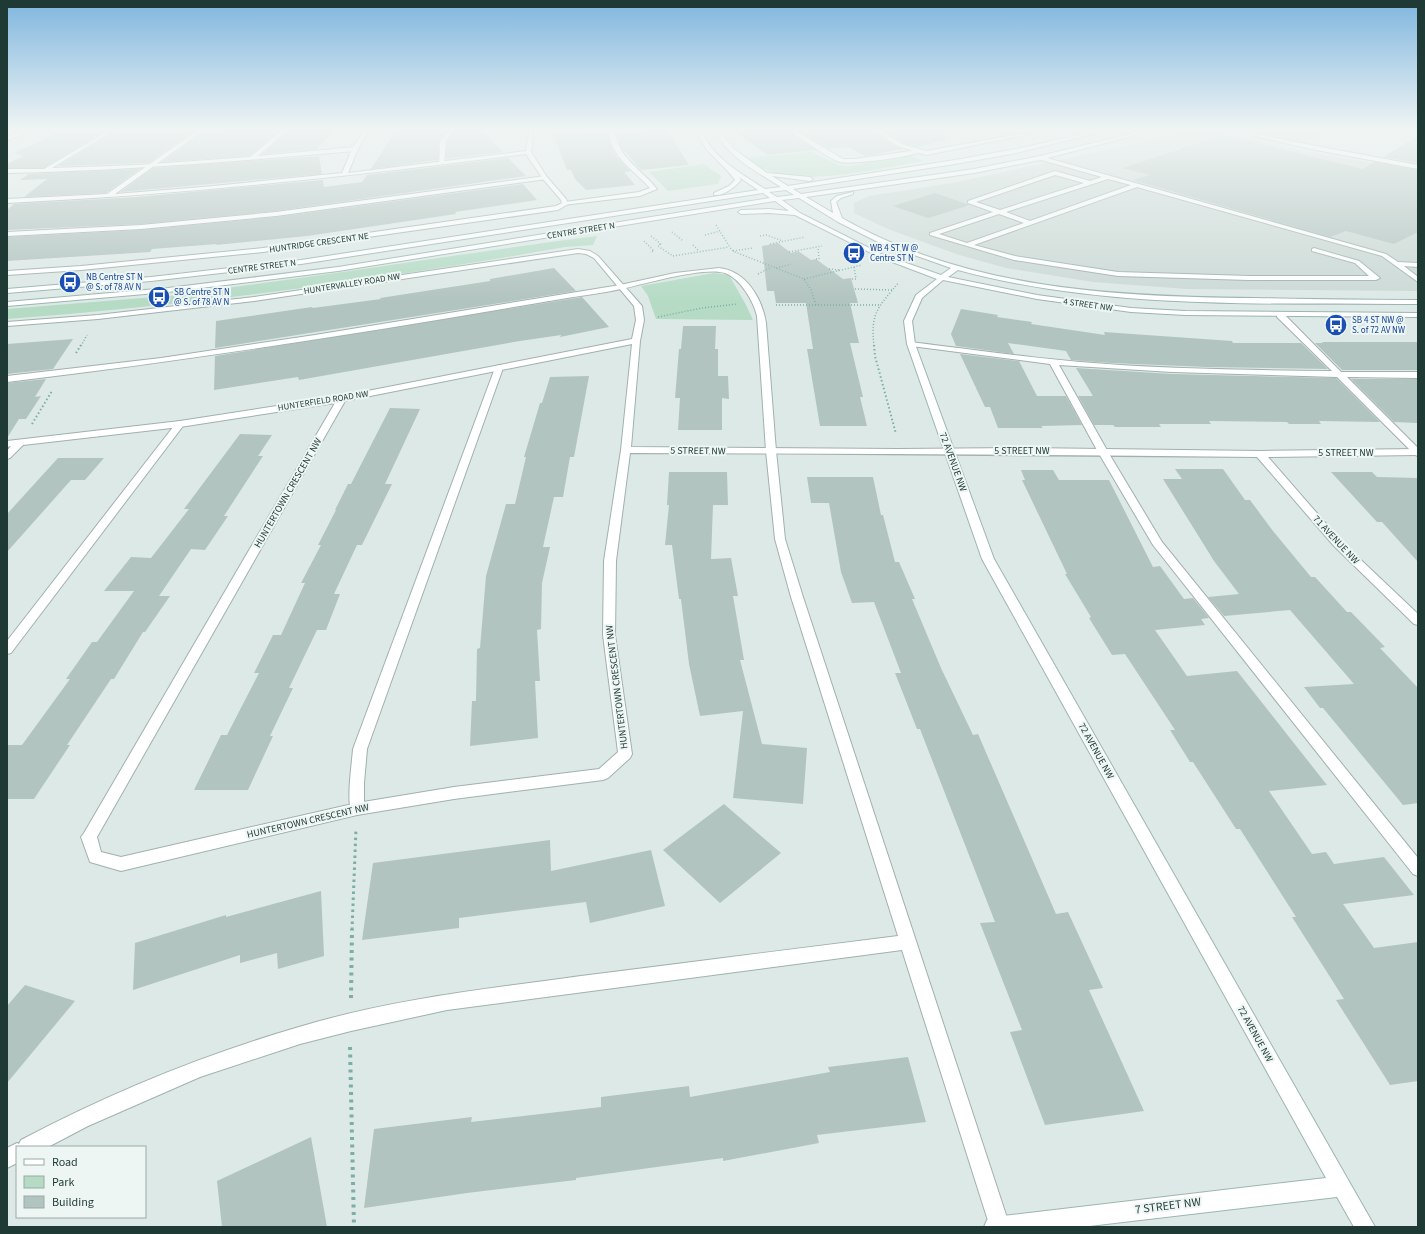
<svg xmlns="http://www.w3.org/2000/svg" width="1425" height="1234" font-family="'Source Sans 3',sans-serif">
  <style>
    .built { fill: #cbd9d5 }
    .green { fill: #b5dbc5 }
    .building { fill: #b2c4bf }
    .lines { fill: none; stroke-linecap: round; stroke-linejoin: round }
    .lane-casing { stroke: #a0b1ad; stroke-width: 2 }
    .street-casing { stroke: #a0b1ad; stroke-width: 2 }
    .secondary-casing { stroke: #9cb5b0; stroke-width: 2 }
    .path-far3 { stroke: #7caea6; stroke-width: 1.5; stroke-dasharray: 1 2; stroke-linecap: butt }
    .path-far2 { stroke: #7caea6; stroke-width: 2; stroke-dasharray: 1.5 2.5; stroke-linecap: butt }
    .path-far1 { stroke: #7caea6; stroke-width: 3; stroke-dasharray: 2.5 3.5; stroke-linecap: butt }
    .path { stroke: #7caea6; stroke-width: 4; stroke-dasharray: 3 4.5; stroke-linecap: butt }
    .lane { fill: #fff; fill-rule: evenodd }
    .street { fill: #fff; fill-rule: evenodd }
    .secondary { fill: #fff; fill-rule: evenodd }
    .labels { text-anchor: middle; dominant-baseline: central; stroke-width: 4; stroke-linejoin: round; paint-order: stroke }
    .far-street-label { font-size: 9px; fill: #1f3935; stroke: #edf6f3 }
    .far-transit-label { font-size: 9px; fill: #164399; stroke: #edf6f3; text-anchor: start }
    .street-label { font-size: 10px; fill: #1f3935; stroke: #edf6f3 }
    .near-street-label { font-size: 12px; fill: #1f3935; stroke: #edf6f3 }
  </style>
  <rect width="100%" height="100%" fill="#dde9e6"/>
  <path class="built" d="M1194,130H1208L1308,152L1418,171V291L1187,289L1093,282L1006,268L956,254L888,229L854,213V203L869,196L952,183L1182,134Z
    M1253,130H1337L1302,142Z"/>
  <path class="green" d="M812,152L839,165L848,166L912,156L923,161C880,168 798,189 760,167C755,165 751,161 747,158Z
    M704,164L721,176L718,184L668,191L649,172Z
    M597,236L593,245L565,247C380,280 194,305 7,319V309L191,294L192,292C327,276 462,253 597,236Z
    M714,273L729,275L746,305L753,320L656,319L648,296L641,286Z"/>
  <path class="building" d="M225,130H280L249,156L162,162L203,132H221Z
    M290,130H289H335L318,147L319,149L263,154Z
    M396,130H447L438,141V160L371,169Z
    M455,130H481L494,143L493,144H495L503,152L446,159L447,142Z
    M641,130H667L689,165L641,170L621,147L617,133L641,132Z
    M734,130H792L794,136L816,150L767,155Z
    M799,130H873L885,140L902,149L865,156L848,147L829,149L800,132Z
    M889,130H944L945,141L916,147L903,143L886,132Z
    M59,132H104L44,168H7V164L23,156L14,153Z
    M118,132H192L149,163L58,166L112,133Z
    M609,133L612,148L616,156L631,171L624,172L635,185L586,190L575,179L571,170H567L553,134Z
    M1223,135L1363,169L1374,162L1418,170V232L1394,244L1346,231L1330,237L1133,180L1150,175L1123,168Z
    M1418,136V163L1383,157Z
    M319,156L322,174L120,192L153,168Z
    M508,158L526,176L276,211L141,224L7,230V210L14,204L137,197L323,180L324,187L362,182L367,175Z
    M140,169L106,193L24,197L47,179L20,180L29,174Z
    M523,184L537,200L455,212L456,214L307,236L216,245L217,244L152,249L150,252L7,261V237L141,230L276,217Z
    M935,193L970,205L928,218L893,206Z
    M778,243L791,253L798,251L811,260L816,259L843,279L851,278L858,303H850L859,343H850L863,397H860L867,426H820L807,349H813L806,303H776L774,291H767L762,246Z
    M554,268L576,291L215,348L216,321L312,307L313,308L381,299L380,298L490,281V279Z
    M582,297L609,327L560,337L561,335L520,341L299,380L298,377L214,390L215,356Z
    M961,309L998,315L997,317L1032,322L1031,324L1105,335L1104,332L1232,341L1233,343H1301L1328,369L1206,367L1111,363L1071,360L1066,351L1008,343L1014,354L956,346L951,334Z
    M683,326H716L715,349H718V376H728L729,399L722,398V430H678L680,398H675L679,349H681Z
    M73,339L53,369L7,374V344Z
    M1322,342H1418V370H1342L1315,343H1323Z
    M960,354L1019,361L1037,396H1066L1082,425L1041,426L1043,428H998L990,407H985Z
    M1076,368L1172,374L1336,378L1380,422L1319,421L1321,424H1289L1287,422L1209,421L1211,424H1159L1161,427H1115L1113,425H1094L1078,396H1093Z
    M589,376L574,457H570L563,497H554L543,547H550L542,583L541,629L537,630L540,681H535L538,738L470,746L472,701H476L477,649L480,648L486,576L506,504H515L526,457H524L540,403H542L550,377Z
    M46,379L35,397L41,396L26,419H19L7,438V383Z
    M1351,379H1418V423L1394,422Z
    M390,408L420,409L385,484H392L362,545H357L334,594H340L326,630H317L289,688H293L270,736H273L248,790H194L221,735H227L259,673H254L273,635H281L305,583H301L321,545H318L336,510H335L348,484H351Z
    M240,434L272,435L258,456H263L224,516H228L205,550L191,549L159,596H170L145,632H143L114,679H111L67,745H70L34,799H7V745H22L70,679H66L92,642H97L134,591H104L131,557L151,558L189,509H184Z
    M58,458H104L85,480H71L7,552V514Z
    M1175,469H1223L1245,500H1250L1273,531L1311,577H1315L1347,612H1351L1385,647L1380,648L1418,688V803L1403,805L1323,708H1320L1304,687L1354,684L1290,610L1224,616L1208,597L1239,594L1214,561L1163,479H1182Z
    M1021,470H1053L1059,480H1109L1153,567L1160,566L1184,599L1193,598L1209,618L1201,619L1205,625L1155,630L1187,676L1237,671L1327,785L1269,791L1312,854L1326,852L1334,864L1384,857L1414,895L1343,904L1374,948L1418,942V1081L1390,1085L1336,1000L1344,999L1292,917H1296L1240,829H1236L1193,762H1190L1170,730H1175L1125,654L1112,655L1089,618L1091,617L1065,574H1067L1022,480H1025Z
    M669,472H727L728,505H713L711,559L731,558L738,596H733L744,660H740L762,744L807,748L803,804L733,798L743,711L700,716L689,664L681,599H679L672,545H665L669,505H667Z
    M1331,472H1372L1377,477L1418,478V562L1382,522H1377Z
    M807,477H873L881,515H883L895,562H899L915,599H912L941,668L973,735L978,734L1056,914L1068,912L1103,988L1089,990L1144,1111L1045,1125L1010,1032L1022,1030L980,923L995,922L920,729H917L895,673H901L874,602L852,603L841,572L829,503H811Z
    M724,804L781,853L720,903L663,850Z
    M550,840L551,871L651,850L665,906L590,923L586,902L459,918V928L362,940L373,863Z
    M321,891L324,956L278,969L277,953L240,963V955L133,990L135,943L226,915V917Z
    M25,985L75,1001L7,1083V1006Z
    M908,1057L926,1122L817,1135L819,1143L723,1161V1158L576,1178V1180L467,1193L364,1208L374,1129L472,1117L471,1122L601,1107V1097L689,1086L690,1097L830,1072L828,1067Z
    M311,1137L327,1227H222L217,1181Z"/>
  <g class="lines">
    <g class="lane-casing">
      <path id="lane" d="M110,130H120L111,132L52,168L138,165L250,157L282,130H288L258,156L355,147L358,149L355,151C239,161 124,171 7,173V169H44Z
        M449,130H454L446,141L444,163L439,164L440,141Z
        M610,130H615C615,155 643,171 657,189L640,196L563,205L562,204L565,202L639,192L650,188C636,172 607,154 610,130Z
        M793,130H798L799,133L843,159H855L917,150L920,152C912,157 849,165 840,162C829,159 807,142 795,135Z
        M876,130H888L876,132Z
        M1040,156L1386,254L1398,262L1418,263V267L1404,266L1418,277V282L1382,256L1137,187L974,245L1015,256L1118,272L1249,276H1369L1355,263L1312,251V249L1314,248L1359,261L1380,278L1376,280H1249L1118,276L1014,260L930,235V233L993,212L968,203V201L1055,171L1090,181L1102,177L1038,159V157ZM1055,175L1084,183L1000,210L976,202ZM1108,179L1131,185L1030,221L1006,212ZM999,214L1024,223L967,243L939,234Z
        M545,176L548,178L547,179L276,216L141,229L7,236V232L141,225L276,212Z
        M719,268C746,271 762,298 766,323L776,451L785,539L803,597L1010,1227H990L902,950L447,1010L351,1031L300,1044L200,1077L88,1126L48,1147H17V1163L7,1168V1148L17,1143L19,1144L21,1140C110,1093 203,1055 299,1027C391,999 487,989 581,976C687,963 792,949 898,936L791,597L775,539L766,451L757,316C754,302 740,278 725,273C705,266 644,284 621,289C603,293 585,295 567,298C381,330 195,360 7,382V376L161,358L315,335L620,285L675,273Z
        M1277,313H1283L1341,372H1418V378L1347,377L1418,448V456L1415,455L1337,377L1172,372L1059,365L1108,452L1162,542L1418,858V876L1413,874L1153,545L1098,452L1050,364L911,346L907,344L911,342C967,349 1024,357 1080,362C1163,369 1248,370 1332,371L1277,317Z
        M499,365L503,368L367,749L364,783V809L362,813L357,815L352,813C346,801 352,764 353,749L495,368Z
        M180,421L183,422L185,424L183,426L11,653L7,654V641L177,422Z"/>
    </g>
    <g class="street-casing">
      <path id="street" d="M23,130H29L7,141V137Z
        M198,130H204L115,194L203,187L342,173L352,149L364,130H369L358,149L348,173L526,151L529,130H534L531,152L547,177L566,199L568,204L558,210L263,252L81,270L7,275V271L81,266L263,248L556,206L562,203L561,200L543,179L526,154C354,176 181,195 7,203V199L107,194Z
        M874,130H880L902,144L926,151L1042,130H1051L926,155L898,146L886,139Z
        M1229,130H1237L1311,145L1418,165V169L1311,149Z
        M578,249L590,251L598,256L642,306L644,320L640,341L631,447L898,449L1026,448L1260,451L1418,449V455L1268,457L1342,542L1418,614V625L1414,624L1334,546L1257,457C1048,454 839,454 630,453L616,561L615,635L632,754L630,758L608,778L603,780L454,799L357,815L121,871L90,862L81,837L84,833L335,403L180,427L23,445L10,458L7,459V451L11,446L7,447V441L180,421L342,396L632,339L636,320L634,306L594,258L586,254L578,253L254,301L98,319L7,326V322L98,315L254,297ZM632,344L621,450L604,561L603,635L618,752L599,769L454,787L357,803L121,857L101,852L97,837L345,401Z"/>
    </g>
    <g class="secondary-casing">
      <path id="secondary" d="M697,130H701C713,158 740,173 765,189L781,187C757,172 726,156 715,130H719L734,149L767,173L810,177L813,179L810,181L772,176L788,186L955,160L1016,149L1101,130H1109L1016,153L955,164L793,189L801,194L974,169L1040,156L1146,130H1152V131L1040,160L974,173L806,197L833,213L831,201L837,196L853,192V194L841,198L836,202L842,218C966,289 1115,297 1255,298C1309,299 1364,300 1418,300V304H1400C1253,303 1102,309 958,270L948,277L1037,295L1131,308L1185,311L1418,313V317L1185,315L1131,312L1037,299L943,280L922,298L912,321L915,344L994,559L1375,1227H1354L1337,1197L1081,1227H984L987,1220L994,1217L1326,1178L982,559L907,344L904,321L916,295L937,279L879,257L795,215L769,213L741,214L738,212L741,210L769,209L789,211L775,201L338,271L168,292L7,306V302L168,288L338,267L770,198L763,193L301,264L151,281L7,293V289L151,277L301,260L758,190L739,177L741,180C735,187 724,196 714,195V193L729,186L735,180C723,163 701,150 697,130ZM786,190L794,195L777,197L769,192ZM799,198L838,222L880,243L951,268L941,275L883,255L800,213L782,200Z"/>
    </g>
    <path class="path-far3" d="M716,225L731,249L735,252L804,279L811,290L816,305
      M672,232L683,241
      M705,235L720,231
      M651,236L662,245
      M760,236L766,235L783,241
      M644,241L654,251L650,252
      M660,244L658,246L673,256
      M770,244L805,237
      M693,245L699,251
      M733,251L753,248
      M789,252L822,246
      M673,256L729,247
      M816,259H819L818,247
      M776,268L791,264
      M829,269L840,270
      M758,274L771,267
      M804,279L862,265
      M852,279H856L854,267
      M855,289L892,290
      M776,305H880
      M658,317L702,308L737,304
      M81,346L87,335
      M874,346C870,311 879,307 899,282"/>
    <path class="path-far2" d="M874,345L875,356L896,434
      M76,353L81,345
      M32,424L52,391"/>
    <path class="path-far1" d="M352,930L356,829"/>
    <path class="path" d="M351,998L352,929
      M350,1047L354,1227"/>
    <use href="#lane" class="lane"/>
    <use href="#street" class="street"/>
    <use href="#secondary" class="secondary"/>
  </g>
  <linearGradient id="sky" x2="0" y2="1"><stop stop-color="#7fb6de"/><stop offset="0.43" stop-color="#f0f5f4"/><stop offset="1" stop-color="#f0f5f4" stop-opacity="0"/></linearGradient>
  <rect width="1425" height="302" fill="url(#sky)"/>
  <defs>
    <g id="bus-disc" transform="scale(1.15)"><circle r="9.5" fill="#1a4fb4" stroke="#edf6f3"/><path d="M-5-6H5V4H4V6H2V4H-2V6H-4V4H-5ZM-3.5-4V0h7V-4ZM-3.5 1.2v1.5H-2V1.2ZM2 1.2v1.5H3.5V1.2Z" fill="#fff"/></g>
  </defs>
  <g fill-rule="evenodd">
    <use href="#bus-disc" x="854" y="253"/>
    <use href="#bus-disc" x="70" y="282"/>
    <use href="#bus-disc" x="159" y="297"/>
    <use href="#bus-disc" x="1336" y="325"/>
  </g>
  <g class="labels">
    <g class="far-street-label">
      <text transform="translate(581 231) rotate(-9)">CENTRE STREET N</text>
      <text transform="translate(319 243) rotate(-8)">HUNTRIDGE CRESCENT NE</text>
      <text transform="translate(262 267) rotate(-7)">CENTRE STREET N</text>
      <text transform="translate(352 284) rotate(-9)">HUNTERVALLEY ROAD NW</text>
      <text transform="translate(1088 305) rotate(8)">4 STREET NW</text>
      <text transform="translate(323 401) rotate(-9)">HUNTERFIELD ROAD NW</text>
    </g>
    <g class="far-transit-label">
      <text x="870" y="248">WB 4 ST W @<tspan x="870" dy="10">Centre ST N</tspan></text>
      <text x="86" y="277">NB Centre ST N<tspan x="86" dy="10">@ S. of 78 AV N</tspan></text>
      <text x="174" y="292">SB Centre ST N<tspan x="174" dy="10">@ S. of 78 AV N</tspan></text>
      <text x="1352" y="320">SB 4 ST NW @<tspan x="1352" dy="10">S. of 72 AV NW</tspan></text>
    </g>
    <g class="street-label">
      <text transform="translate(698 451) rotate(1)">5 STREET NW</text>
      <text x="1022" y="451">5 STREET NW</text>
      <text x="1346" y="453">5 STREET NW</text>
      <text transform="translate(953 462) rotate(70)">72 AVENUE NW</text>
      <text transform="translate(288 493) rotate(-60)">HUNTERTOWN CRESCENT NW</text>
      <text transform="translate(1336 540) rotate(47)">71 AVENUE NW</text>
      <text transform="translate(617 687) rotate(-97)">HUNTERTOWN CRESCENT NW</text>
      <text transform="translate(1096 751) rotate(61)">72 AVENUE NW</text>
      <text transform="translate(308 821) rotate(-13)">HUNTERTOWN CRESCENT NW</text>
      <text transform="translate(1255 1034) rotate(61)">72 AVENUE NW</text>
    </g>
    <g class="near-street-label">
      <text transform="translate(1168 1206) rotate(-7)">7 STREET NW</text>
    </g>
  </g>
  <rect width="1425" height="1234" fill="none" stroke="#1f3935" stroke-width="16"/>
  <rect x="16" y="1146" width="130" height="72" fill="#edf6f3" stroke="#9baaa7"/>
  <rect x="24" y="1159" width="20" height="6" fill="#ffffff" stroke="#9baaa7"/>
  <text x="52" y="1166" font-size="12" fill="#1f3935">Road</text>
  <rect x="24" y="1176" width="20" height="12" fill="#b5dbc5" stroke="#9baaa7"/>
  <text x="52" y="1186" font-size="12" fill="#1f3935">Park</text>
  <rect x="24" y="1196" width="20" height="12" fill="#b2c4bf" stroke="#9baaa7"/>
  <text x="52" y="1206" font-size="12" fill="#1f3935">Building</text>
</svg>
